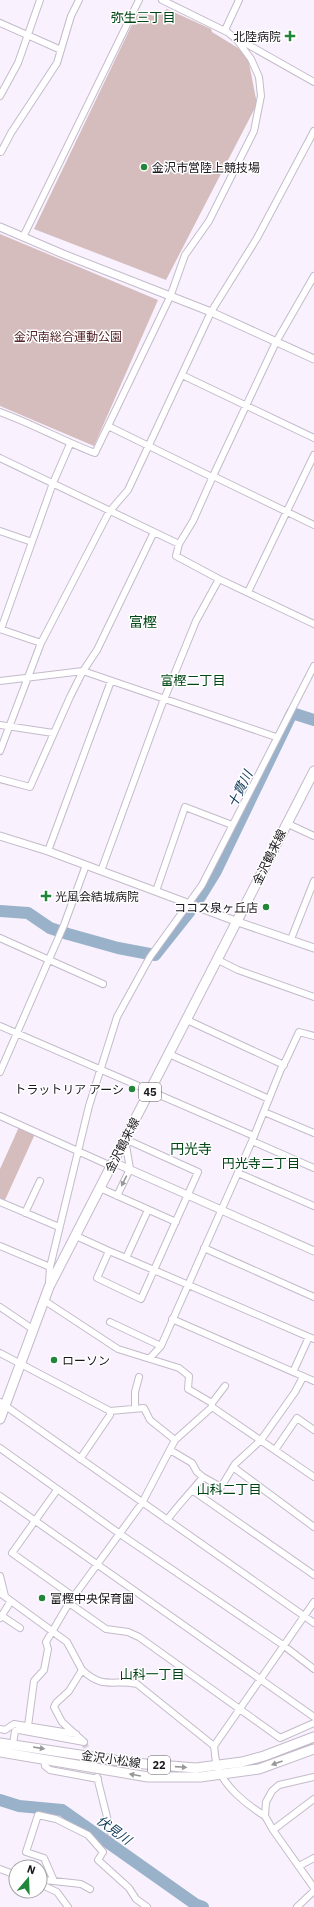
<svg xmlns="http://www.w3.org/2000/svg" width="314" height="1907" font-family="'IBM Plex Sans','Noto Sans JP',sans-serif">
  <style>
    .green { fill: #d5bdbd }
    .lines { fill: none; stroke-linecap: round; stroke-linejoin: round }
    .river { stroke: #99b2c9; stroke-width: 12 }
    .minor-tunnel { stroke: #d8d0dc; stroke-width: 6; stroke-dasharray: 6 3; stroke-linecap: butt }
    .minor-casing { stroke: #c4bbca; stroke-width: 8 }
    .tertiary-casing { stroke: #c4bbca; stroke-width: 9 }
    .primary-casing { stroke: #c4bbca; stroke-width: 11 }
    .minor { stroke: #fff; stroke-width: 6 }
    .tertiary { stroke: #fff; stroke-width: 7 }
    .primary { stroke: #fff; stroke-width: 9 }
    .oneway { fill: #989799 }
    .poi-dot { fill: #22863a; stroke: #fff; stroke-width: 1.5 }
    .labels { text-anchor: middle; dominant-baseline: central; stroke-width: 3; stroke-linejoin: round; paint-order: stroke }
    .shield { fill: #fff; stroke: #5f5d61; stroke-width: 1 }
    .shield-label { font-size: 11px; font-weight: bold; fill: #1b181d }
    .poi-label { font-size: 12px; fill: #1b181d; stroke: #fff; text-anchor: start }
    .park-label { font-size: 12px; fill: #532225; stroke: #fff }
    .street-label { font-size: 12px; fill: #1b181d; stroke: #fff }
    .neighbourhood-label { font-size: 13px; fill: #004515; stroke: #fff }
    .water-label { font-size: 13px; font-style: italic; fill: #093555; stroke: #fff }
    .quarter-label { font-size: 14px; fill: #004515; stroke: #fff }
  </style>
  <rect width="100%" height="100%" fill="#f9f1fe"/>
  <path class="green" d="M167,9L211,29L212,32L238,48L248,58L257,104L166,280L34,229L138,12L155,16Z
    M0,234L158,300L94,446L0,406Z
    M19,1127L35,1134L5,1200L0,1198V1169Z"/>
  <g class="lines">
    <path class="river" d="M200,897L216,871L292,713L314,720
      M0,911L28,913L50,928L68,934L118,948L155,955L190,911
      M0,1800L19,1806L62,1810L195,1904L203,1907"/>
    <path class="minor-tunnel" d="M84,1742L90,1758"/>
    <g class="minor-casing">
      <path id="minor" d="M162,0L227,32
        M0,23L61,50
        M238,39L314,82
        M0,96L18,63L40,0
        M0,152H1L11,133L57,63L71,16L79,0
        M23,237L139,0
        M182,375L314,438
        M0,412C33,424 63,441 95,453L170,297L185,255L209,221L254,131L261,96L259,77L251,59L237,40L225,30L239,0
        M108,426L212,477
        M0,458L179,544
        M213,476L276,342L314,276
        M314,525L213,476L193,521L179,544L176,556L219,579L314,624
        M0,531L32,542L53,483L70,444
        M248,592L314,455
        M0,629L41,643
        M1,629L32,542
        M0,681L83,671L276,737
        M0,725L53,733
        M0,751L41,643L109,512L128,490L211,312L257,238L314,131
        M0,779L30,787L70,697L83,671L97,650L154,532
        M286,823L314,836
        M48,851L111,681
        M101,871L161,707L196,621L219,579
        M156,891L185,807L232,825
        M0,938L103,984
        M291,939L314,881
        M218,960L238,970L314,997
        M187,1020L284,1065
        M0,1026L254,1136
        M169,1054L269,1099
        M0,1072L64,925L86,865
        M264,1112L314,1133
        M0,1116L111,1166
        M252,1141L314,1168
        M238,1173L314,1206
        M100,1188L176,1222
        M117,1196L130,1169L125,1139
        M0,1202L59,1227
        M25,1213L40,1181
        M76,1236L109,1251L97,1278L141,1299L198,1172L125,1139
        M0,1246L50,1267
        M204,1248L314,1297
        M109,1251L126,1258L148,1210
        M126,1258L309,1337
        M49,1283L50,1267L89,1106L117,1017L150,957L202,885L314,666
        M45,1301L118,1349L179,1368L189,1376L188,1389L212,1403V1407L314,1477
        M0,1307L34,1330
        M172,1319L314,1381
        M110,1322L161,1346
        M0,1353L110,1411L144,1408L150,1420L175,1440L142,1503L69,1603L46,1642L48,1649L44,1670L34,1681L28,1726
        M150,1358L161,1346L252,1141L281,1069L286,1060L299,1032L314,1036
        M293,1372L309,1337L314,1339
        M0,1402L314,1623
        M212,1403L225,1386
        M135,1408V1392L139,1377
        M175,1440L212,1407
        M0,1448L120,1534L283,1645L314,1669
        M170,1450L192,1463L197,1472L203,1477L221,1487L235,1464L261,1440L295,1392L303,1377
        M275,1450L297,1418L314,1430
        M80,1459L110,1415V1411
        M233,1467L314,1527
        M57,1490L12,1553L74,1597
        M192,1490L314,1575
        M0,1496L314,1717
        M167,1520C179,1504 191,1492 203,1477
        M0,1576L5,1596
        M0,1593L67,1642L82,1670
        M69,1603L106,1629L128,1632L139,1637L280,1738L314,1723
        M2,1616L20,1628
        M0,1618L11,1601
        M0,1729L5,1730L14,1724L76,1734
        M84,1742L62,1722L54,1707L56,1703L69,1691L82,1670C104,1690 112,1679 137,1684L214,1746C215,1752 215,1759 217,1765C223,1786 247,1805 265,1816
        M13,1744L15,1731L19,1730L84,1742
        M214,1746L314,1602
        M44,1759L45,1766L50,1770L98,1779
        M97,1777L111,1833
        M314,1777L279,1785L272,1791L266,1802L265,1816L273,1830L314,1888
        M273,1830L314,1799
        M299,1866L314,1858
        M0,1869L16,1875
        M40,1881L44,1880L81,1884L90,1889
        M54,1881L44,1858L26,1852L38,1815L56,1819L88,1835L103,1852L98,1860L129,1888L136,1899L147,1907
        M40,1884L57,1892L68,1907
        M297,1907L314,1891"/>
    </g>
    <g class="tertiary-casing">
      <path id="tertiary" d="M0,227L63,254L211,312L314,359
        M0,836L48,851L238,922L314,948
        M113,1162L314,1251"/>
    </g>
    <g class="primary-casing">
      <path id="primary" d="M0,1419L49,1287L314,771
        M0,1743L133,1763L196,1768L242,1762L264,1756L314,1737
        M0,1752L148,1777H200L259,1769L314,1749"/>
    </g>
    <use href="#minor" class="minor"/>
    <use href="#tertiary" class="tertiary"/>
    <use href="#primary" class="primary"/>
  </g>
  <defs><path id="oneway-solid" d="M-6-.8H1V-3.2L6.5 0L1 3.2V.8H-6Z"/></defs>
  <g class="oneway">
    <use href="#oneway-solid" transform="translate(124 1181) rotate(117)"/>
    <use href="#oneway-solid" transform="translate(39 1748) rotate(9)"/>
    <use href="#oneway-solid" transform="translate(277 1763) rotate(160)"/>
    <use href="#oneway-solid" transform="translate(181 1767) rotate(4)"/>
    <use href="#oneway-solid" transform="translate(135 1775) rotate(-170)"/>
  </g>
  <g class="poi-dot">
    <path d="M288 30h4v4h4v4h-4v4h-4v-4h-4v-4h4z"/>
    <circle cx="144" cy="167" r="4"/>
    <path d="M44 890h4v4h4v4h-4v4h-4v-4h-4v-4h4z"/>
    <circle cx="266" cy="907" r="4"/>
    <circle cx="132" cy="1089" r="4"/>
    <circle cx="54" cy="1360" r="4"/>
    <circle cx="42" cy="1598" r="4"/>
  </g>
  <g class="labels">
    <g class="shield">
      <rect x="139" y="1083" width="22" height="18" rx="3"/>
      <rect x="148" y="1756" width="22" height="18" rx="3"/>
    </g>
    <g class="shield-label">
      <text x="150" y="1092">45</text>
      <text x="159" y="1765">22</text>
    </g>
    <g class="poi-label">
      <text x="281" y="36" text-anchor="end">北陸病院</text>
      <text x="152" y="167">金沢市営陸上競技場</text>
      <text x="55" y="896">光風会結城病院</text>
      <text x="258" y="907" text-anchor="end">ココス泉ヶ丘店</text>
      <text x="124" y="1089" text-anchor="end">トラットリア アーシ</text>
      <text x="62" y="1360">ローソン</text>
      <text x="50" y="1598">富樫中央保育園</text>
    </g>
    <g class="park-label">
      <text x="68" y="336">金沢南総合運動公園</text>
    </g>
    <g class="street-label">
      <text transform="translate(269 857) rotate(-64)">金沢鶴来線</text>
      <text transform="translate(122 1145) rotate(-63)">金沢鶴来線</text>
      <text transform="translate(111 1759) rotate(8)">金沢小松線</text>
    </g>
    <g class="neighbourhood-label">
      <text x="143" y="17">弥生三丁目</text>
      <text x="193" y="680">富樫二丁目</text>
      <text x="261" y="1163">円光寺二丁目</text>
      <text x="229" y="1489">山科二丁目</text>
      <text x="152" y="1674">山科一丁目</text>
    </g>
    <g class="water-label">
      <text transform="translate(240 789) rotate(-64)">十貫川</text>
      <text transform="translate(114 1830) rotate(36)">伏見川</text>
    </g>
    <g class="quarter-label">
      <text x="143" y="622">富樫</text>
      <text x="191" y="1149">円光寺</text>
    </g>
  </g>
  <g transform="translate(28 1879) rotate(19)"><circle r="19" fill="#ffffff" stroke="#a4a3a5"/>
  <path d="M0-3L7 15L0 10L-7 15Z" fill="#22863a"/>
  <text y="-6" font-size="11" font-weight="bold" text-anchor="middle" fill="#1b181d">N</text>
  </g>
</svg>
